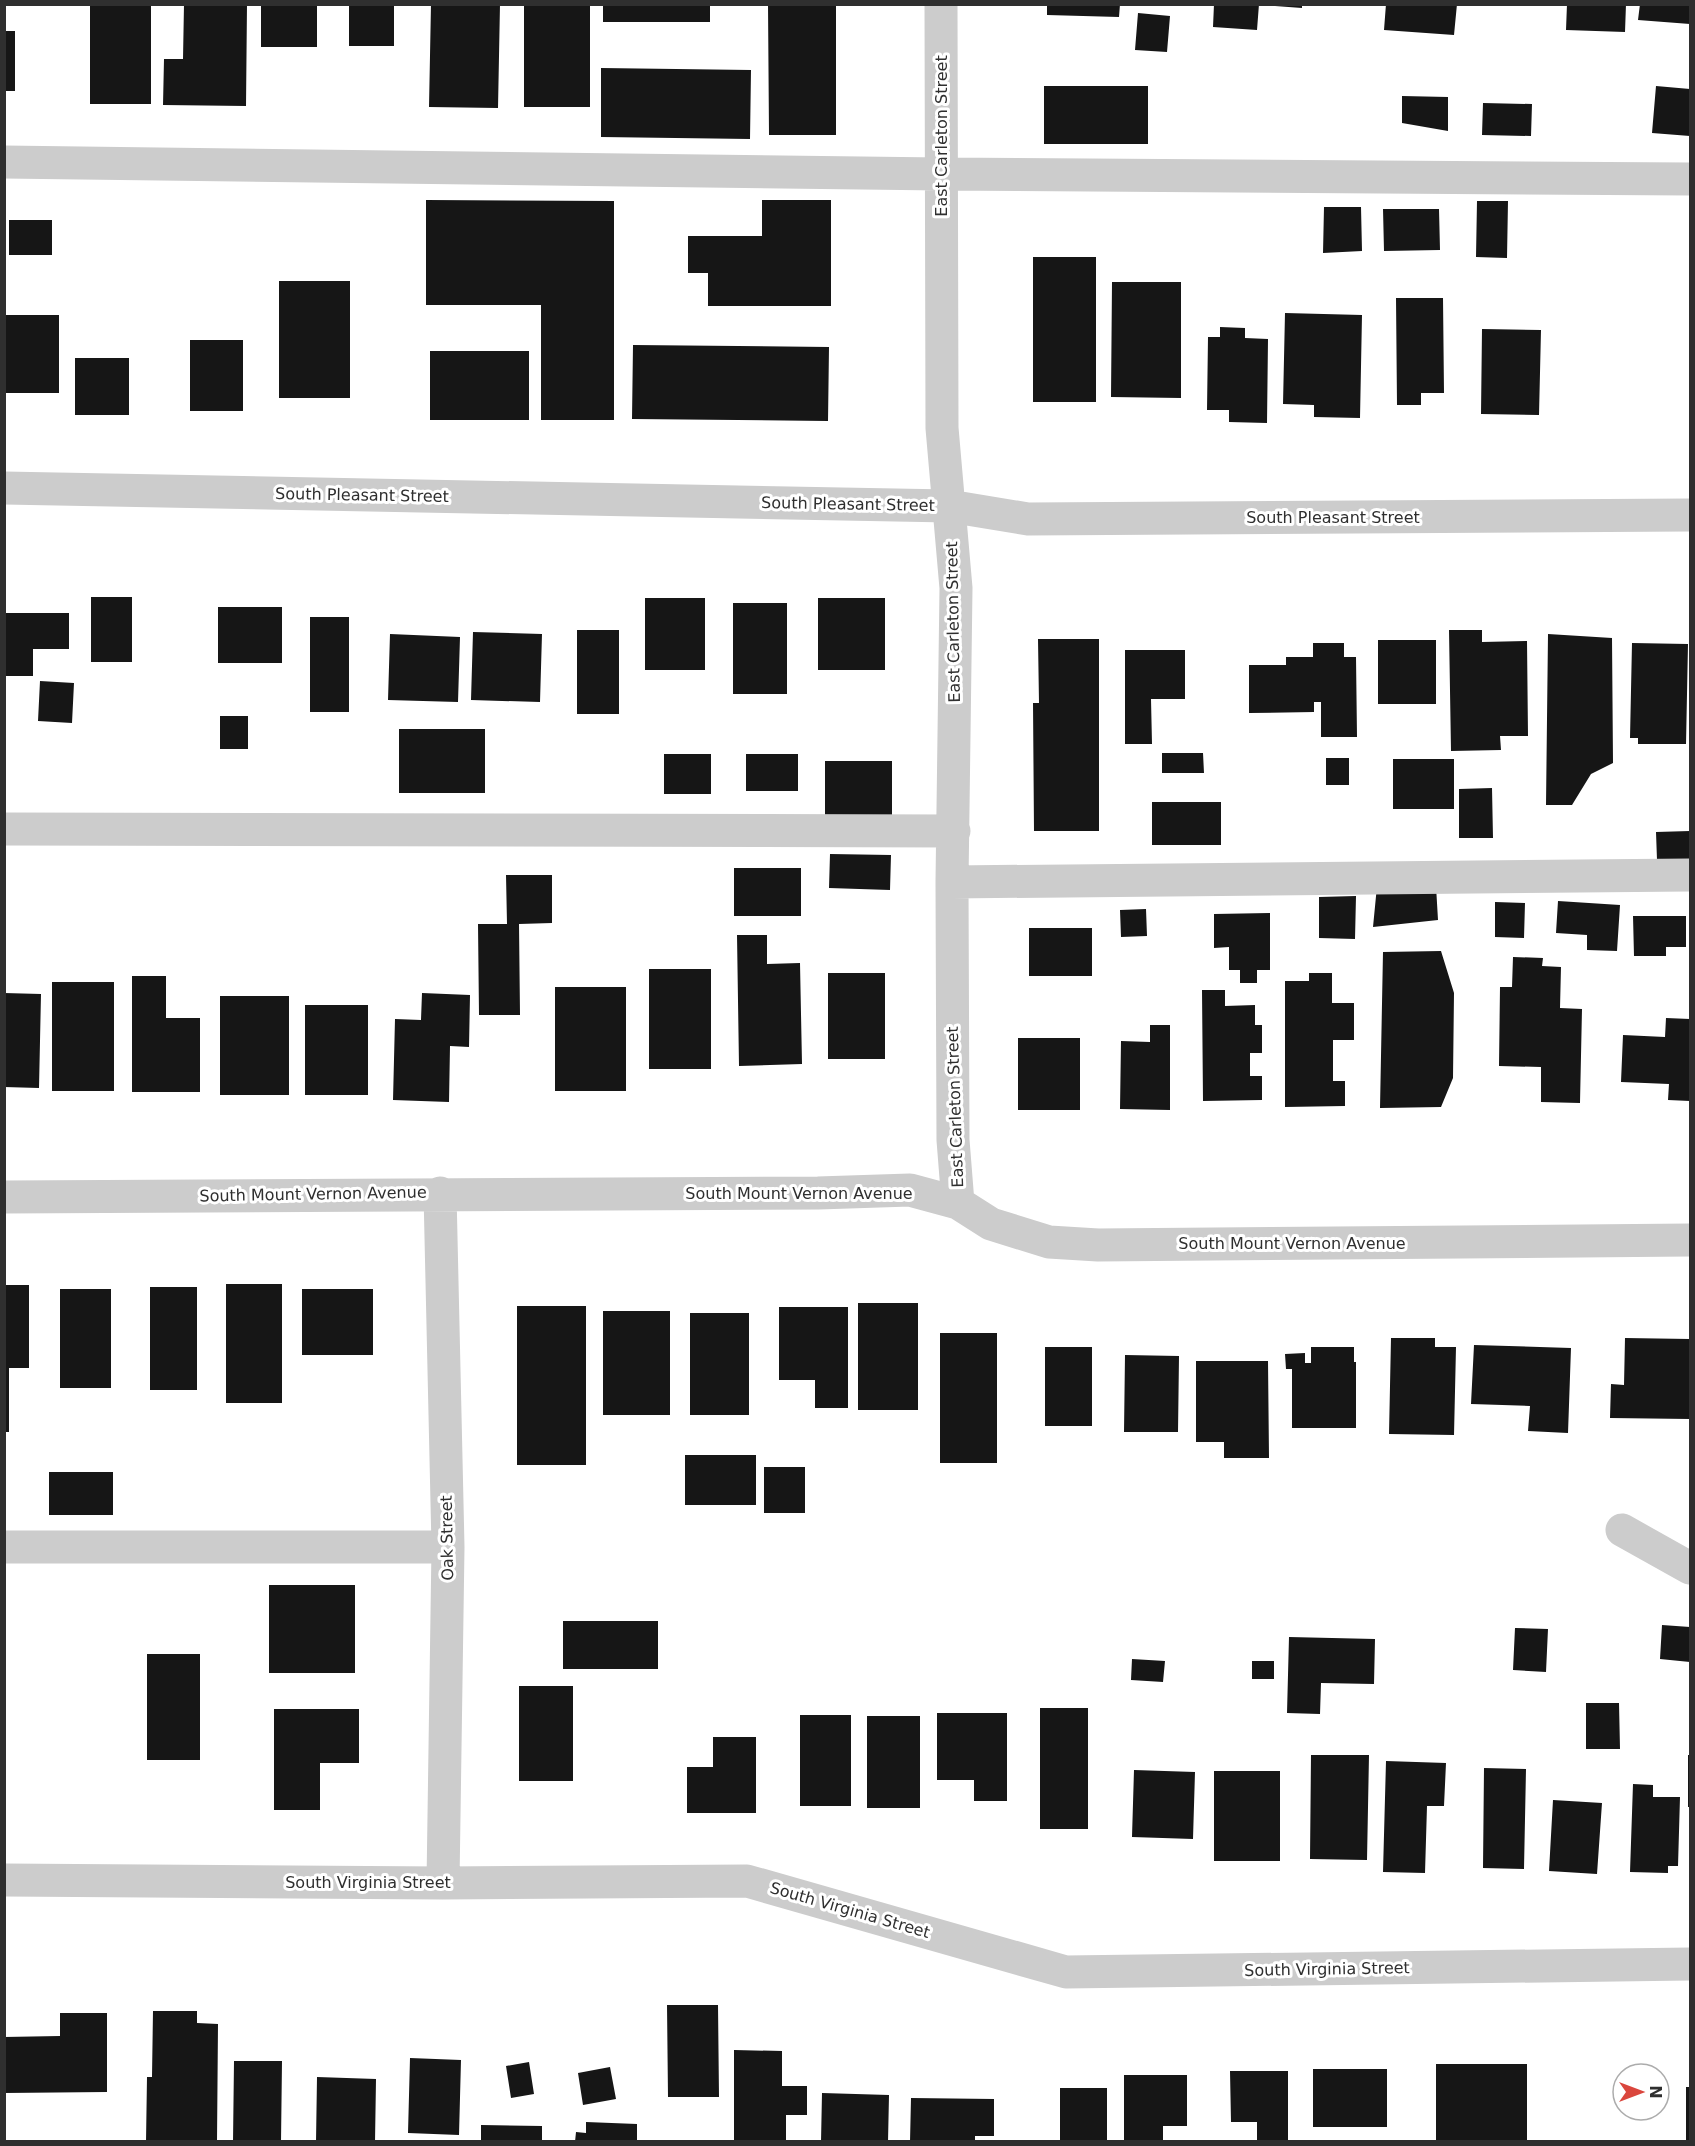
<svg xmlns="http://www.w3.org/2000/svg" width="1695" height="2146" font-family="'DejaVu Sans',sans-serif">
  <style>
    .building { fill: #161616 }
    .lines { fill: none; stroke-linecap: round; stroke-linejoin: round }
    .minor { stroke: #ccc; stroke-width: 33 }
    .labels { text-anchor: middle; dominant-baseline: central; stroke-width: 6; stroke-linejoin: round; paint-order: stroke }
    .street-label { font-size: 16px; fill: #2f2f2f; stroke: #fff }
  </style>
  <rect width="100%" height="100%" fill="#fff"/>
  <path class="building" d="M90,4H151V104H90Z
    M184,4H247L246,106L163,105L164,59H183Z
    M261,4H317V47H261Z
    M349,4H394V46H349Z
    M431,4H500L498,108L429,107Z
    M524,4H590V107H524Z
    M603,4H710V22H603Z
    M768,4H836V135H769Z
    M1047,4H1120L1119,17L1047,15Z
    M1214,4H1259L1257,30L1213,27Z
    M1275,4H1302V8L1275,6Z
    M1386,4H1457L1454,35L1384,30Z
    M1567,4H1626L1625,32L1566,30Z
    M1640,4H1690V24L1638,20Z
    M1138,13L1170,16L1167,52L1135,50Z
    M4,31H15V91H4Z
    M601,68L751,70L750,139L601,137Z
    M1044,86H1148V144H1044Z
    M1656,86L1690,89V136L1652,133Z
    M1402,96L1448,97V131L1402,123Z
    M1483,103L1532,104L1531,136L1482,135Z
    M426,200L614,201V420H541V305H426Z
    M762,200H831V306H708V273H688V236H762Z
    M1477,201H1508L1507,258L1476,257Z
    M1324,207H1361L1362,251L1323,253Z
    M1383,209H1439L1440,250L1384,251Z
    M9,220H52V255H9Z
    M1033,257H1096V402H1033Z
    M279,281H350V398H279Z
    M1112,282H1181V398L1111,397Z
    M1396,298H1443L1444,393H1421V405H1397Z
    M1285,313L1362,315L1360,418L1314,417V405L1283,404Z
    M5,315H59V393H5Z
    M1220,327L1245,328V338L1268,339L1267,423L1229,422V410H1207L1208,337H1220Z
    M1482,329L1541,330L1539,415L1481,414Z
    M190,340H243V411H190Z
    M633,345L829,347L828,421L632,419Z
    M430,351H529V420H430Z
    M75,358H129V415H75Z
    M91,597H132V662H91Z
    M645,598H705V670H645Z
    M818,598H885V670H818Z
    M733,603H787V694H733Z
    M218,607H282V663H218Z
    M4,613H69V649H33V676H4Z
    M310,617H349V712H310Z
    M577,630H619V714H577Z
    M1449,630H1482V642L1527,641L1528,736H1500L1501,750L1451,751Z
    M473,632L542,634L540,702L471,700Z
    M390,634L460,637L458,702L388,700Z
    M1548,634L1612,638L1613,763L1591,774L1572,805H1546Z
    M1038,639H1099V831H1034L1033,703H1039Z
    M1378,640H1436V704H1378Z
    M1313,643H1344V657H1356L1357,737H1321V702H1314V712L1249,713V665H1286V657H1313Z
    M1632,643L1688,644L1686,744H1638V738H1630Z
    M1125,650H1185V699H1151L1152,744H1125Z
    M40,681L74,683L72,723L38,721Z
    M220,716H248V749H220Z
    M399,729H485V793H399Z
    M1162,753H1203L1204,773H1162Z
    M664,754H711V794H664Z
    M746,754H798V791H746Z
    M1326,758H1349V785H1326Z
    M1393,759H1454V809H1393Z
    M825,761H892V815H825Z
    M1492,788L1493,838H1459V789Z
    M1152,802H1221V845H1152Z
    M1690,831V859L1657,860L1656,832Z
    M830,854L891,855L890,890L829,888Z
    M734,868H801V916H734Z
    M506,875H552V923L519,924L520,1015H479L478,924H507Z
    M1377,886H1436L1438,920L1373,927Z
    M1356,896L1355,939L1319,938V897Z
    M1558,901L1620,905L1617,951L1587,950V935L1556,933Z
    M1495,902L1525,903L1524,938L1495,937Z
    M1146,909L1147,936L1121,937L1120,910Z
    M1270,913V970H1257V983H1240V970H1229V947L1214,948V914Z
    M1633,916H1686V947H1666V956H1634Z
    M1029,928H1092V976H1029Z
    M737,935H767V964L800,963L802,1064L739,1066Z
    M1441,951L1454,993L1453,1078L1441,1107L1380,1108L1383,952Z
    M1513,957L1543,958L1542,966L1561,967L1560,1008L1582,1009L1580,1103L1541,1102V1067L1499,1066L1500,987H1512Z
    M649,969H711V1069H649Z
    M828,973H885V1059H828Z
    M1309,973H1332V1003H1354V1040H1333V1081H1345V1106L1285,1107V981H1309Z
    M132,976H166V1018H200V1092H132Z
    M52,982H114V1091H52Z
    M555,987H626V1091H555Z
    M1202,990H1225V1006L1255,1005V1025H1262V1053H1250V1076H1262V1100L1203,1101Z
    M4,993L41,994L39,1088L4,1087Z
    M422,993L470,995L469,1047L450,1046L449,1102L393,1100L395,1019L421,1020Z
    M220,996H289V1095H220Z
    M305,1005H368V1095H305Z
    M1666,1018L1690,1019V1101L1668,1100L1669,1084L1621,1082L1623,1035L1665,1037Z
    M1150,1025H1170V1110L1120,1109L1121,1041L1150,1042Z
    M1018,1038H1080V1110H1018Z
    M226,1284H282V1403H226Z
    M4,1285H29V1368H9V1432H4Z
    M150,1287H197V1390H150Z
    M60,1289H111V1388H60Z
    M302,1289H373V1355H302Z
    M858,1303H918V1410H858Z
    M517,1306H586V1465H517Z
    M779,1307H848V1408H815V1380H779Z
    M603,1311H670V1415H603Z
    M690,1313H749V1415H690Z
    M940,1333H997V1463H940Z
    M1391,1338H1435V1347H1456L1454,1435L1389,1434Z
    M1625,1338L1690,1339V1419L1610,1418L1611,1384L1624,1385Z
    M1474,1345L1571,1348L1568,1433L1528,1431L1530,1406L1471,1404Z
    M1045,1347H1092V1426H1045Z
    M1311,1347H1354V1362H1356V1428H1292V1369H1286L1285,1354L1305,1353V1363H1311Z
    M1125,1355L1179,1356L1178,1432H1124Z
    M1196,1361H1268L1269,1458H1224V1442H1196Z
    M685,1455H756V1505H685Z
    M764,1467H805V1513H764Z
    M49,1472H113V1515H49Z
    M269,1585H355V1673H269Z
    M563,1621H658V1669H563Z
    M1662,1625L1690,1627V1662L1660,1659Z
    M1515,1628L1548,1629L1546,1672L1513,1670Z
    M1289,1637L1375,1639L1374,1684L1321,1683L1320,1714L1287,1713Z
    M147,1654H200V1760H147Z
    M1132,1659L1165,1661L1163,1682L1131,1680Z
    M1252,1661H1274V1679H1252Z
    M519,1686H573V1781H519Z
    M1586,1703H1619L1620,1749H1586Z
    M1040,1708H1088V1829H1040Z
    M274,1709H359V1763H320V1810H274Z
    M937,1713H1007V1801H974V1780H937Z
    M800,1715H851V1806H800Z
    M867,1716H920V1808H867Z
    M713,1737H756V1813H687V1767H713Z
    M1311,1755H1369L1367,1860L1310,1859Z
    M1688,1755H1690V1807H1688Z
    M1386,1761L1446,1763L1444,1806H1427L1425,1873L1383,1872Z
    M1484,1768L1526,1769L1524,1869L1483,1868Z
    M1134,1770L1195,1772L1193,1839L1132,1837Z
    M1214,1771H1280V1861H1214Z
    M1633,1784L1653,1785V1797H1680L1678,1866H1668V1873L1630,1872Z
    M1553,1800L1602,1803L1597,1874L1549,1871Z
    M667,2005H718L719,2097H668Z
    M153,2011H197V2023L218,2024L217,2142H146L147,2077H152Z
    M60,2013H107V2092L4,2093V2037L60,2036Z
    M734,2050L782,2051V2086H807V2115H786V2142H734Z
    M410,2058L461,2060L459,2135L408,2133Z
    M234,2061H282L281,2142H233Z
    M529,2062L534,2094L511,2098L506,2066Z
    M1436,2064H1527V2142H1436Z
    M610,2067L616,2099L583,2105L578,2073Z
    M1313,2069H1387V2127H1313Z
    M1230,2071H1288V2142H1257V2122H1231Z
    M1124,2075H1187V2126H1163V2142H1124Z
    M317,2077L376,2079L375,2142H316Z
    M1686,2087H1690V2142H1686Z
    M1060,2088H1107V2142H1060Z
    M822,2093L889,2095L888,2142H821Z
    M911,2098L994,2099V2136H975V2142H910Z
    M586,2122L637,2124V2142H575L576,2132L586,2133Z
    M481,2125L542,2126V2142H481Z"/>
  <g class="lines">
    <path class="minor" d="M941,4L942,428L956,588L952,882L953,1140L958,1203
      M4,162L941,174L1690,179
      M4,488L949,506L1028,519L1690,515
      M4,829L954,831
      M952,882L1690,875
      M440,1193L448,1547L443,1883
      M4,1197L818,1193L910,1190L958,1203L991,1224L1049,1242L1098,1245L1690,1240
      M1622,1530L1690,1568
      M4,1547H448
      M4,1880L443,1883L747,1881L1066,1972L1690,1964"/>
  </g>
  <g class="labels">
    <g class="street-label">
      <text transform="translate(941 136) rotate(-90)">East Carleton Street</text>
      <text transform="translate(362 495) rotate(1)">South Pleasant Street</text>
      <text transform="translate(848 504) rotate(1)">South Pleasant Street</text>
      <text x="1333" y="517">South Pleasant Street</text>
      <text transform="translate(953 622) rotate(-91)">East Carleton Street</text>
      <text transform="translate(955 1107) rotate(-92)">East Carleton Street</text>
      <text x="799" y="1193">South Mount Vernon Avenue</text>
      <text transform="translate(313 1194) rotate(-1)">South Mount Vernon Avenue</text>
      <text x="1292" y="1243">South Mount Vernon Avenue</text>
      <text transform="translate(447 1538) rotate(-91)">Oak Street</text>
      <text x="368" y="1882">South Virginia Street</text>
      <text transform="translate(850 1910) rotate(16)">South Virginia Street</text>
      <text transform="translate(1327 1969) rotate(-1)">South Virginia Street</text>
    </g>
  </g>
  <rect width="1695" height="2146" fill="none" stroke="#2f2f2f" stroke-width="12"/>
  <g transform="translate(1641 2092) rotate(90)"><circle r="28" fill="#ffffff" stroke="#acacac" stroke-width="1.5"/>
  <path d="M0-4.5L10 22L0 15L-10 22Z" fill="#da463d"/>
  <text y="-9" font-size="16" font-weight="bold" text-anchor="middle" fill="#2f2f2f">N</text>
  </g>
</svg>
